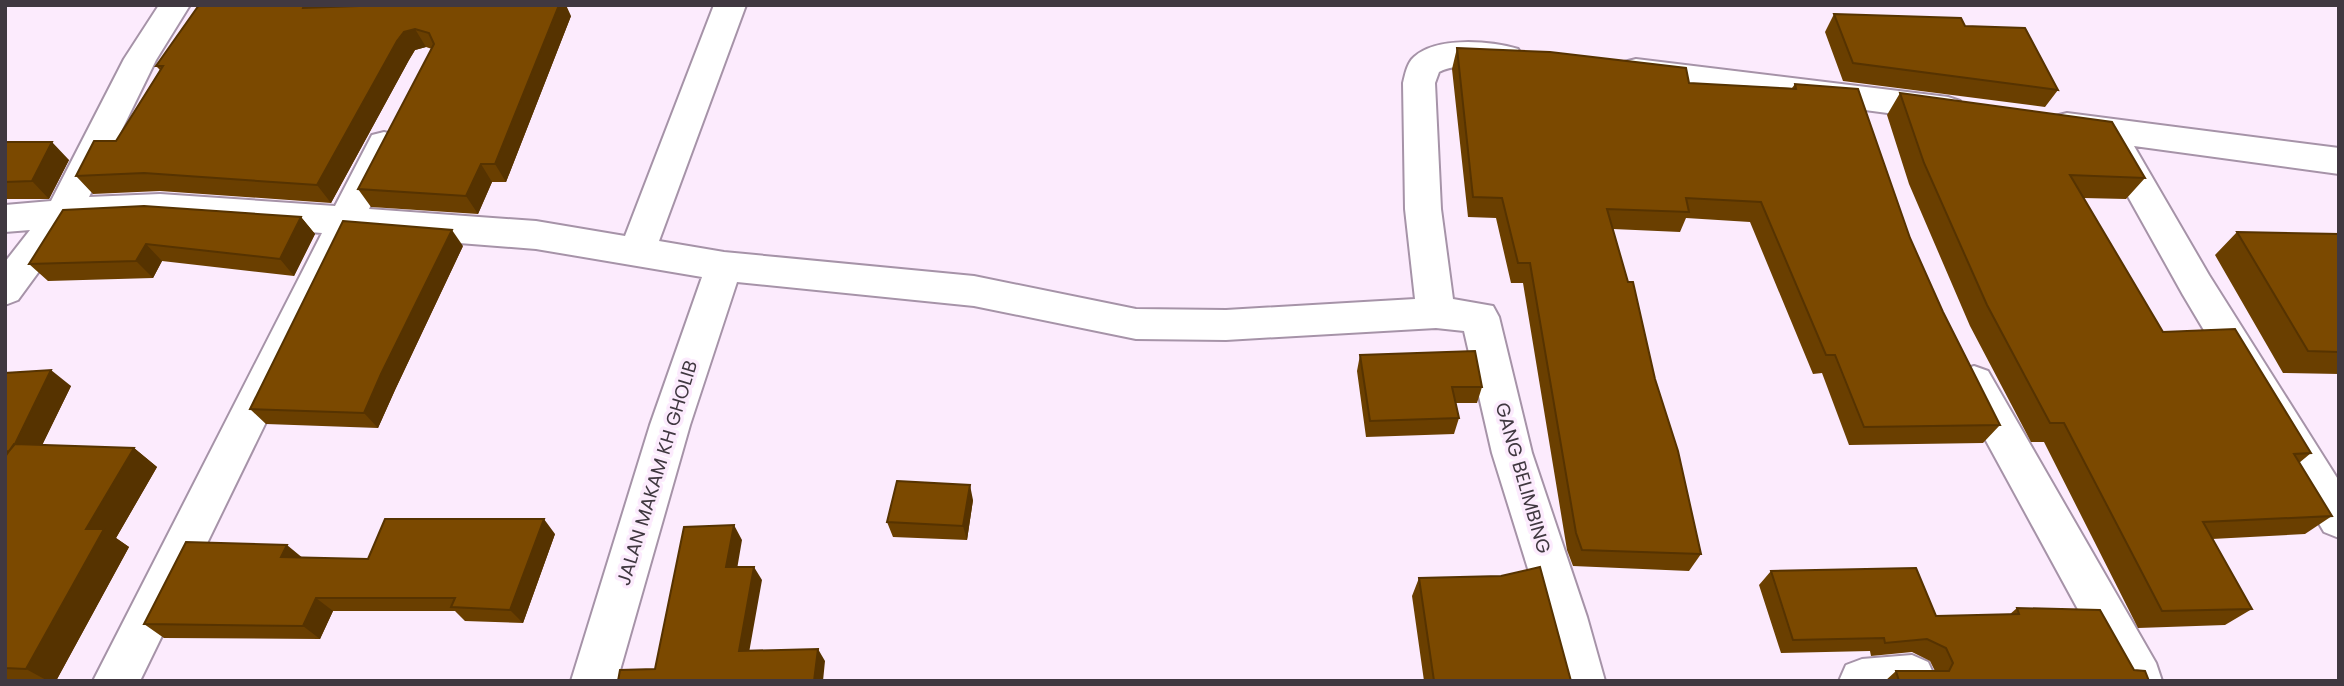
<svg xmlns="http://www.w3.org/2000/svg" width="2344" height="686" font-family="Poppins,sans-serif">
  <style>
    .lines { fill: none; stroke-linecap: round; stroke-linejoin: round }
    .minor-casing { stroke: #a693a8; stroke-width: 4 }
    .minor { fill: #fff; fill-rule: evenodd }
    .wall { fill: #6a3f00 }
    .shaded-wall { fill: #563300 }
    .building { fill: #7b4900; stroke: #563300; stroke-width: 2 }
    .labels { text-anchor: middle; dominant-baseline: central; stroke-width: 7; stroke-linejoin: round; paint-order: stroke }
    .street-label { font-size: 19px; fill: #403840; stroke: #fcebfd }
  </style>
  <rect width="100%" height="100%" fill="#fcebfd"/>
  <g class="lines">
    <g class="minor-casing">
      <path id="minor" d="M159,5H190L156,60L89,197L160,194L335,206L372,135L384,132L396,135L401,144L369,209L536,221L625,236L714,5H746L659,241L724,252L974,276L1136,309L1226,310L1415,299L1405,209L1403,83C1405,75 1407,63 1414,57C1437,36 1491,41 1518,49L1523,57L1518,65C1492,72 1464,60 1439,72L1435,83L1441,209L1453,299L1493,306L1499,317L1532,453L1587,617L1605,681H1559L1543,617L1492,453L1464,331L1436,328L1226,340L1136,339L974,306L737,282L690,425L617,681H571L650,425L702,277L536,249L357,235L140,681H93L322,233L160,220L73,225L18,300L5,305V262L30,230L5,232V205L51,201L124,59Z
        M1636,59L1948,97L1960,101L1965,109L1960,117L1948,121L1624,78L1620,70L1624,62Z
        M2067,113L2339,148V174L2134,146L2209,275L2339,481V538L2324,532L2183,295L2097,141L2055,134L2050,125L2055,116Z
        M1974,366L1988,371L2156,663L2162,681H2117L1954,382L1960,371Z
        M1912,655L1928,662L1935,677L1933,681H1839L1846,665L1862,659Z"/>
    </g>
    <use href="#minor" class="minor"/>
  </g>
  <path class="wall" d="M199,5H313L315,8L571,16L506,182H492L478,214L371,207L358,189L432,49L426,47L415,50L409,60L331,203L160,191L93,194L76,176L116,141L160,70L156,66Z
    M1834,14L1965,26L2058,90L2045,107L1843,81L1825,32Z
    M1457,48L1689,83L1792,88L1795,84L1910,238L1943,312L2000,425L1983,443L1849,445L1822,373L1813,374L1750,222L1686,218L1680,232L1613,229L1655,379L1701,554L1689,571L1573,566L1567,550L1523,283H1511L1496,218L1468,217L1452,69Z
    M1900,93L2145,178L2126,199L2083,198L2163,332L2311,453L2299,463L2332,516L2305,534L2212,539L2252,609L2225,625L2138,628L2044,442H2031L1970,326L1909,184L1887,115Z
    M5,142L69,160L49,199H5Z
    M301,217L315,234L294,276L162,261L153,278L48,281L29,264Z
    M2237,232L2339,234V374L2283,373L2215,255Z
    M463,246L395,390L378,428L266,424L250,409Z
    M1360,355L1482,387L1477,403H1456L1459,418L1454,434L1366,437L1357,371Z
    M5,373L71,386L42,445L134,448L157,467L116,538L129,547L56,681H5Z
    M973,500L967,540L893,537L887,522Z
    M555,534L523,623L465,621L455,611H333L320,639L164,638L144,624L302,558L368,559Z
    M1771,571L1936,616L2009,615L2017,608L2134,670L2149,681H1885L1896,671H1935L1930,661L1912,652L1871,656L1870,651L1781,653L1759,585Z
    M1419,578L1571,681H1424L1412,596Z"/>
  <path class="shaded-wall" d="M304,5H313L320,16L303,8Z
    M559,5H566L571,16L506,182L495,164Z
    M415,29L426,47L415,50L409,60L331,203L317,185L397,41L404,32Z
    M52,142L69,160L49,199L32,181Z
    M481,164L492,182L478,214L466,196Z
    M301,217L315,234L294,276L280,259Z
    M452,230L463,246L395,390L378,428L364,413L381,374Z
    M146,244L162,261L153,278L136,261Z
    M51,370L71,386L32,466L11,451Z
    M134,448L157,467L116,538L129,547L56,681H48L26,669L86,529Z
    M970,485L973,500L967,540L963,526Z
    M544,519L555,534L523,623L510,610Z
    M734,525L742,540L735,581L726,567Z
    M287,545L304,559L281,557Z
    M754,567L762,580L747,664L739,651Z
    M316,598L333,611L320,639L303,626Z
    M818,649L825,661L823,681H814Z"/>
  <path class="building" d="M199,5H304L303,8L388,5H559L495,164H481L466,196L358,189L434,44L429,33L415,29L404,32L397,41L317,185L144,173L76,176L94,141H116L163,66H156Z
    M1834,14L1961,18L1965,26L2025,28L2058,90L1853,63Z
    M1457,48L1550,52L1686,68L1689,83L1796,89L1795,84L1858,89L1910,238L1943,312L2000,425L1864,427L1835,355H1826L1761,202L1686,198L1689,212L1607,209L1628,282H1633L1655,379L1678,451L1701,554L1582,550L1576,533L1530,263H1518L1502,198L1473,197Z
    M1900,93L2112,122L2145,178L2070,175L2163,332L2235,329L2311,453L2294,454L2332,516L2203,522L2252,609L2162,611L2064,423H2050L1987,305L1924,163Z
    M5,142H52L32,181L5,182Z
    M144,206L301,217L280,259L146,244L136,261L29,264L63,210Z
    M343,221L452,230L381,374L364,413L250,409Z
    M2237,232L2339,234V352L2308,351Z
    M1475,351L1482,387H1452L1459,418L1370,421L1360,355Z
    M51,370L15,444L9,451L5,452V373Z
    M14,444L134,448L86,529H104L26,669L5,668V457Z
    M897,481L970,485L963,526L887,522Z
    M385,519H544L510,610L451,607L455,598H316L303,626L144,624L186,542L287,545L281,557L368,559Z
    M734,525L726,567H754L739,651L818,649L814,681H618L620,670L655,669L684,527Z
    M1540,567L1571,681H1434L1419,578L1501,576Z
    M1916,568L1936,616L2019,614L2017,608L2100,610L2134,670L2145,671L2149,681H1899L1896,671H1949L1953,663L1946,648L1927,639L1885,643L1884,638L1793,640L1771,571Z"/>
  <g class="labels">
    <g class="street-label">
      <text transform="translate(657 473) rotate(-73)">JALAN MAKAM KH GHOLIB</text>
      <text transform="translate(1523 478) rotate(74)">GANG BELIMBING</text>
    </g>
  </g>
  <rect width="2344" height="686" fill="none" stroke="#403840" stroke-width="14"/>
</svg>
